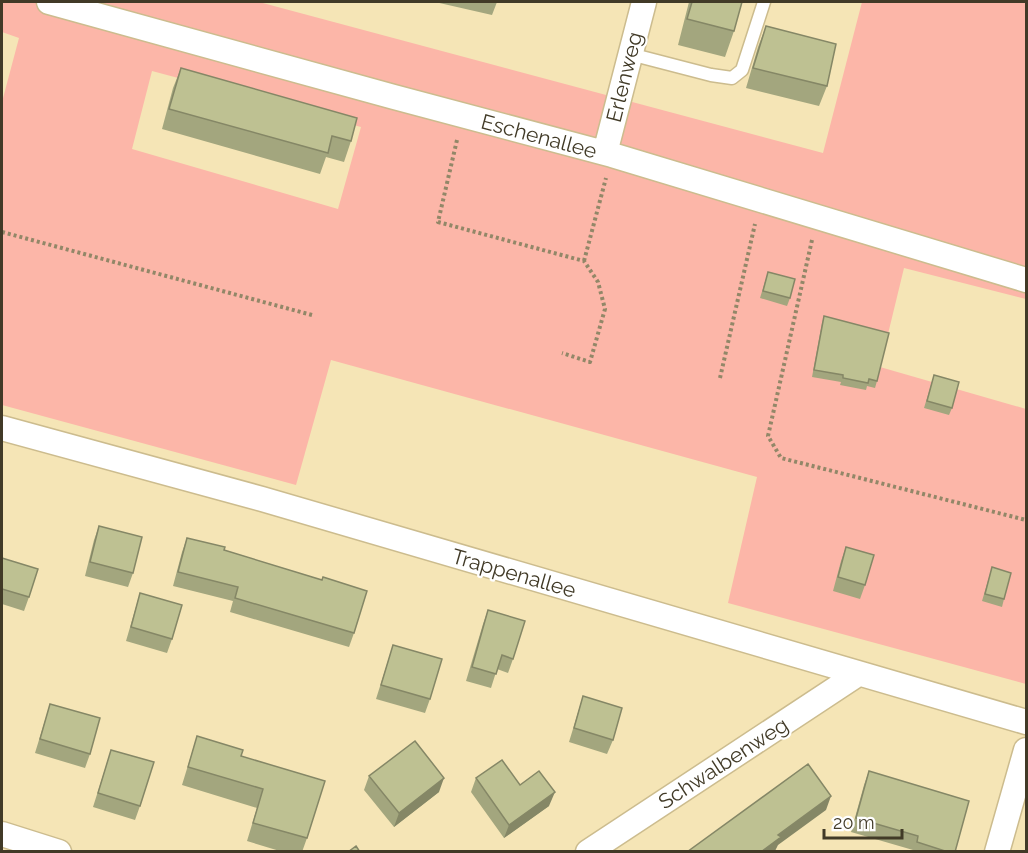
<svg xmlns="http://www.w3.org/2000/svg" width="1028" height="853" font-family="Raleway,sans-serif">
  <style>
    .green { fill: #fcb6a8; fill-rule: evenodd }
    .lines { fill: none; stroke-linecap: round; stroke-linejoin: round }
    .service-casing { stroke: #ccbc8e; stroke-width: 15 }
    .minor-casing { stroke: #ccbc8e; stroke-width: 27 }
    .path { stroke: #928768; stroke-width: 4; stroke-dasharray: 3 3; stroke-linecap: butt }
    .service { stroke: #fff; stroke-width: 12 }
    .minor { stroke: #fff; stroke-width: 24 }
    .wall { fill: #a3a67e }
    .shaded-wall { fill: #858766 }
    .building { fill: #bec192; stroke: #858766; stroke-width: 1.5 }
    .labels { text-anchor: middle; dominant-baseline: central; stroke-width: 4.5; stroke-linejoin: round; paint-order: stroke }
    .street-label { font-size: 21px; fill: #413a27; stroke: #fff }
  </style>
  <rect width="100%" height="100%" fill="#f5e5b6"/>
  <path class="green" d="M2,2H259L823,153L862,2H1026V299L904,268L880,367L1026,409V684L728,603L757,477L331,360L296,485L2,405V102L19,38L2,32ZM152,71L361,127L338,209L132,149Z"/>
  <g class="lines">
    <g class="service-casing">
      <path id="service" d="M630,54L711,75L732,78L742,70L764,2"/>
    </g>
    <g class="minor-casing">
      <path id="minor" d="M49,2L394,97L612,155L1026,280
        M605,153L644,2
        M2,428L262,499L1026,722
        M2,834L59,852
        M588,852L858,674
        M997,852L1026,750"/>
    </g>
    <path class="path" d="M457,140L438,222L584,261L598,282L605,309L590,362L562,353
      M2,232L312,315
      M812,240L768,436L781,458L1026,520
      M584,261L606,178
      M720,378L755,224"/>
    <use href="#service" class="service"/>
    <use href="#minor" class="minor"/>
  </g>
  <path class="wall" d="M435,2H497L492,15Z
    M689,2H742L734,31L725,57L678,45Z
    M766,26L827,86L819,106L746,88L758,47Z
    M181,68L351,141L344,162L326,157L320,174L162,129L173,88Z
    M768,272L790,298L787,306L760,298Z
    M824,316L877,381L875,388L867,386L866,390L840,385L841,382L812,377L822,323Z
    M934,375L952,408L949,415L924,408Z
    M99,526L133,573L128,587L85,576L94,540Z
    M187,538L224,550L322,580L354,633L349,647L230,612L233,601L173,586L182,552Z
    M846,547L865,585L860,599L833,591L841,561Z
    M2,559L29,597L24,611L2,604Z
    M992,567L1004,599L1002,607L982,601Z
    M140,593L172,639L167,653L126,641Z
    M488,610L513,659L508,673L497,669L491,688L466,681L483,624Z
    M393,645L430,699L425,713L376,699Z
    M583,696L613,740L607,754L569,742Z
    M50,704L90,754L85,768L35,753Z
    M197,736L241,756L307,838L302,852H283L247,841L257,808L182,785Z
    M111,750L140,806L135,820L93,807Z
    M869,771L955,852H913V850L851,832L864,785Z
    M369,776L439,792L394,827L364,790Z
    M476,778L520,785L549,806L504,838L471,792Z"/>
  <path class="shaded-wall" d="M444,778L439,792L394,827L399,813Z
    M555,792L549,806L504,838L509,825Z
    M831,796L826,810L778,845L775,851L761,852L778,835Z"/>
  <path class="building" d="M692,2H742L734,31L687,19Z
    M766,26L836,44L827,86L753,68Z
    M181,68L357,118L351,141L332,136L328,153L169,109Z
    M768,272L795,279L790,298L763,291Z
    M824,316L889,333L877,381L869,379L868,383L843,378V375L814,370Z
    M934,375L959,382L952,408L927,401Z
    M99,526L142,537L133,573L90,562Z
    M187,538L225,547L224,550L322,580L323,577L367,591L354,633L235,598L238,587L178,572Z
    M846,547L874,555L865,585L838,577Z
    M2,558L38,569L29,597L2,589Z
    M992,567L1011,573L1004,599L985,594Z
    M140,593L182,605L172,639L131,627Z
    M488,610L525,621L513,659L502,655L496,674L472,667Z
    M393,645L442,659L430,699L381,685Z
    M583,696L622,708L613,740L574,728Z
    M50,704L100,718L90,754L40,739Z
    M197,736L243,750L241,756L325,781L307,838L253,823L263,789L188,767Z
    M415,741L444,778L399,813L369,776Z
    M111,750L154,762L140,806L98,793Z
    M502,760L520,785L539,771L555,792L509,825L476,778Z
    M808,764L831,796L778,835L781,837L761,852H687Z
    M869,771L969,801L955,852H948L917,842L918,836L856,818Z
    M356,846L360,852H348Z"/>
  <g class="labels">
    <g class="street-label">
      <text transform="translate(624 77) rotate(-76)">Erlenweg</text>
      <text transform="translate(539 136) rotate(15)">Eschenallee</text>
      <text transform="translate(514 573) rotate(16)">Trappenallee</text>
      <text transform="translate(723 763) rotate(-33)">Schwalbenweg</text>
    </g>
  </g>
  <rect width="1028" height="853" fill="none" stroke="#413a27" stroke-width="6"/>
  <path d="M824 829v9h78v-9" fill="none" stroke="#413a27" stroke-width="3"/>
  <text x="833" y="829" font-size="18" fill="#413a27" stroke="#ffffff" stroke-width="4.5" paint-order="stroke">20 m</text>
</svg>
